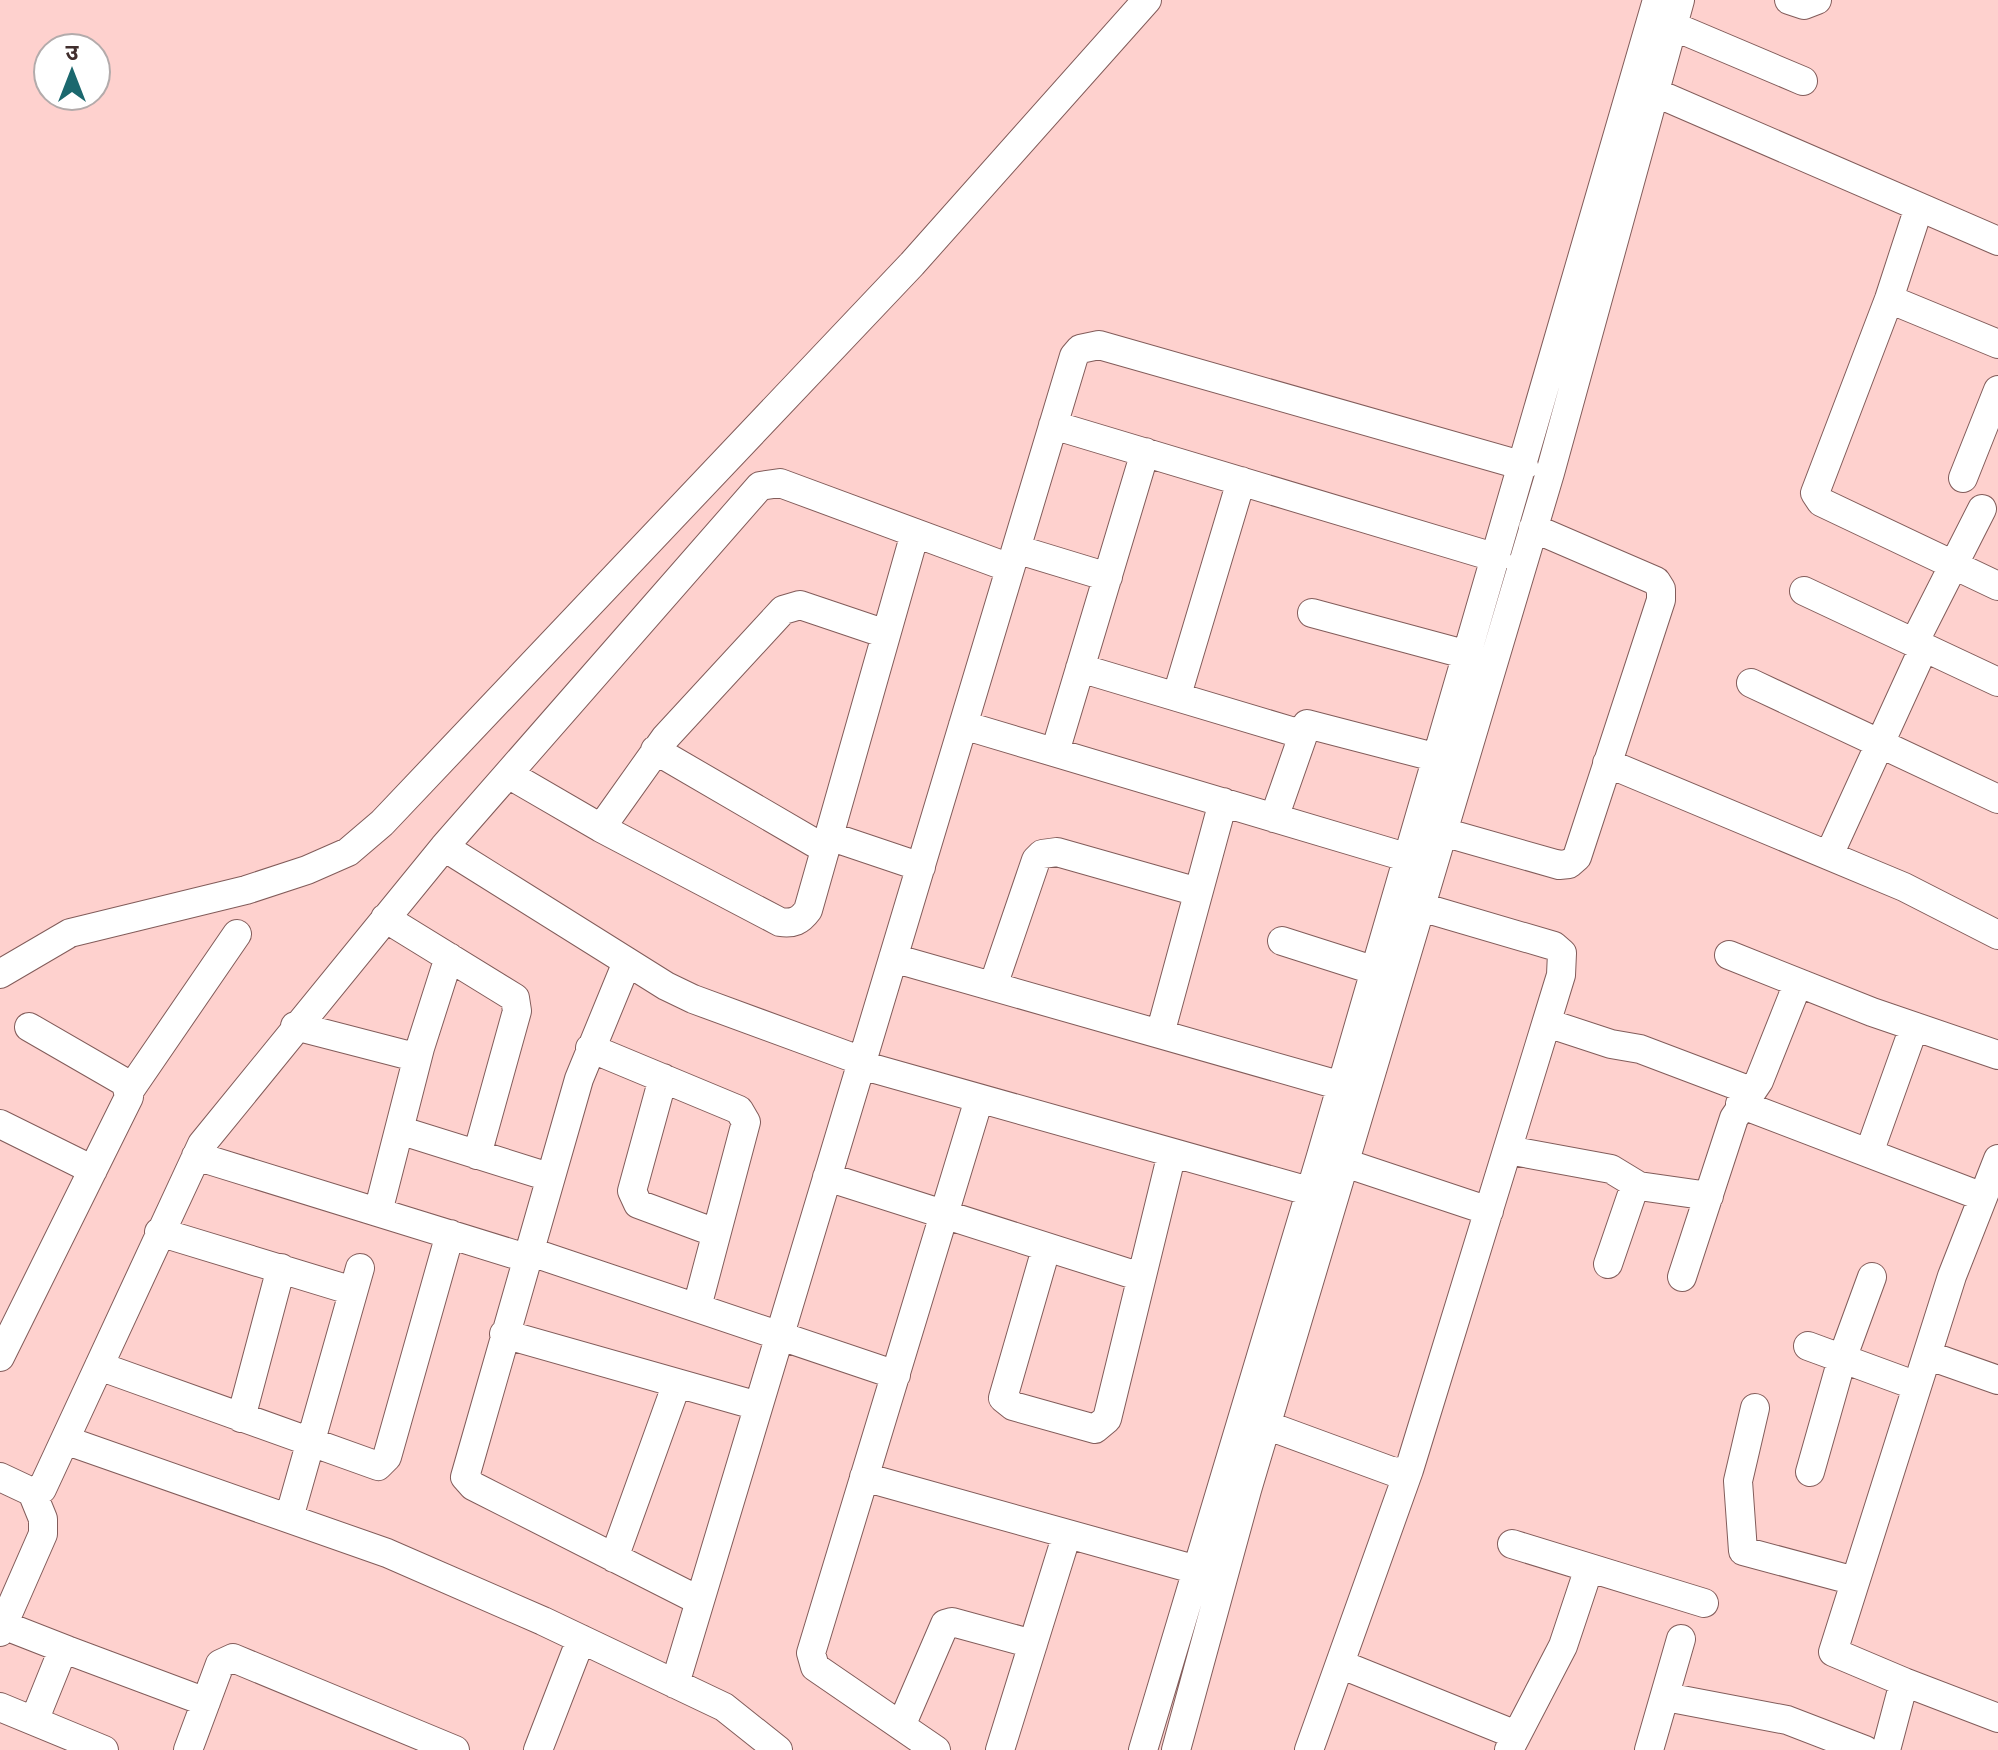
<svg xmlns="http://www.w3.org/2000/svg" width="1998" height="1750" font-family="Barlow,'Noto Sans Devanagari',sans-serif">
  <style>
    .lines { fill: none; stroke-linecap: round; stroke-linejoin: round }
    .minor-casing { stroke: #825c5a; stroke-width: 30 }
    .minor { stroke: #fff; stroke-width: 28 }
  </style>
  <rect width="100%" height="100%" fill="#fed1ce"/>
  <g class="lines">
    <g class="minor-casing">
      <path id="minor" d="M1789,0L1804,5L1817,0
        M1673,26L1803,81
        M1654,92L1998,241
        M1919,207L1889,299L1815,493L1821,502L1998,586
        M1889,299L1998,344
        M1053,425L1497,558
        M1963,478L1998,390
        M1016,549L1108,577
        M1804,591L1998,682
        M1312,613L1468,655
        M1914,643L1982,509
        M1080,668L1301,734
        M1751,683L1998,799
        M1177,695L1241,481
        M963,725L1409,858
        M655,750L825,849
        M1055,752L1145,452
        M1607,763L1904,887L1998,935
        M508,774L601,828L780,922C793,924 800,921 808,910L915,533
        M1274,818L1307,724L1438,758
        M601,828L665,738L783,610L800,605L886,634
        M1443,832L1559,865L1569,864L1577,857L1661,600V589L1656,581L1533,528
        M829,836L921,867
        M444,847L666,986L693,999L862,1061
        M1829,855L1924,647
        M385,918L515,998L517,1011L477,1155
        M1282,941L1376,971
        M1729,955L1872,1012L1998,1055
        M893,958L1342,1086
        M627,962L579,1079L465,1477L473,1486L700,1601
        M0,974L70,933L246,890L307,870L348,852L382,823L912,264L1147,0
        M993,986L1036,860L1042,854L1057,852L1198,892
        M1547,1023L1611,1044L1640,1049L1751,1091
        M295,1026L411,1056L420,1048L449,957
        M1160,1034L1223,802
        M590,1048L739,1110L746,1122L697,1307
        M861,1065L1330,1197
        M663,1078L632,1191L638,1204L716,1233
        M130,1090L237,934
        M1740,1104L1983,1197
        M0,1124L93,1170
        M399,1130L549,1177
        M1508,1150L1611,1169L1639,1186
        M1869,1153L1914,1027
        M196,1156L526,1258
        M1330,1158L1489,1211
        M827,1177L1141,1277
        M378,1212L420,1048
        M159,1232L353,1291
        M1046,1249L1003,1398L1013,1406L1095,1429L1107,1419L1172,1153
        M528,1251L896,1375
        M1608,1264L1633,1191L1639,1186L1709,1196
        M1682,1277L1734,1118L1759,1081L1798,983
        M504,1334L758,1406
        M1808,1346L1917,1386
        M1927,1355L1998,1380
        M0,1357L129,1097L126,1083L29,1027
        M99,1366L378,1466L387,1457L450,1234
        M1755,1408L1738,1481L1743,1551L1855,1581
        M241,1418L281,1268
        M1266,1425L1394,1472L1409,1470L1561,975L1562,953L1554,946L1421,907
        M65,1440L387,1553L543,1621L724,1707L778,1750
        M1810,1472L1842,1359L1872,1277
        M0,1477L32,1492L42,1489L202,1144L444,847L760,486L780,483L1010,568
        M864,1477L1197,1570
        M289,1518L360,1268
        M1512,1544L1704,1603
        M614,1558L677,1383
        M3,1625L67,1650
        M0,1632L43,1534V1519L32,1492
        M1340,1664L1516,1735
        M1904,1682L1998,1718
        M675,1684L1074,356L1080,349L1099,345L1524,466
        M1666,1697L1787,1720L1865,1750
        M0,1707L104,1750
        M34,1721L61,1654L67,1650L206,1702
        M901,1726L945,1624L952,1622L1033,1644
        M188,1750L220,1664L233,1658L455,1750
        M538,1750L581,1639
        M936,1750L815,1667L811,1653L979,1099
        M1000,1750L1067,1534
        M1143,1750L1321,1156L1657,0
        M1176,1750L1247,1490L1550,473L1680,0
        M1309,1750L1409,1470
        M1509,1750L1563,1646L1589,1568
        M1649,1750L1681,1639
        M1886,1750L1904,1682L1833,1652L1952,1276L1998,1159"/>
    </g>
    <use href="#minor" class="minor"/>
  </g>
  <g transform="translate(72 72)"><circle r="38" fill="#ffffff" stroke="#b3abab" stroke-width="2"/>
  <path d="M0-6L14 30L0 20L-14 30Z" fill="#1b686e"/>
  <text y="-12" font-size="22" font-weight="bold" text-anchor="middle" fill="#402e2d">उ</text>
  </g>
</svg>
